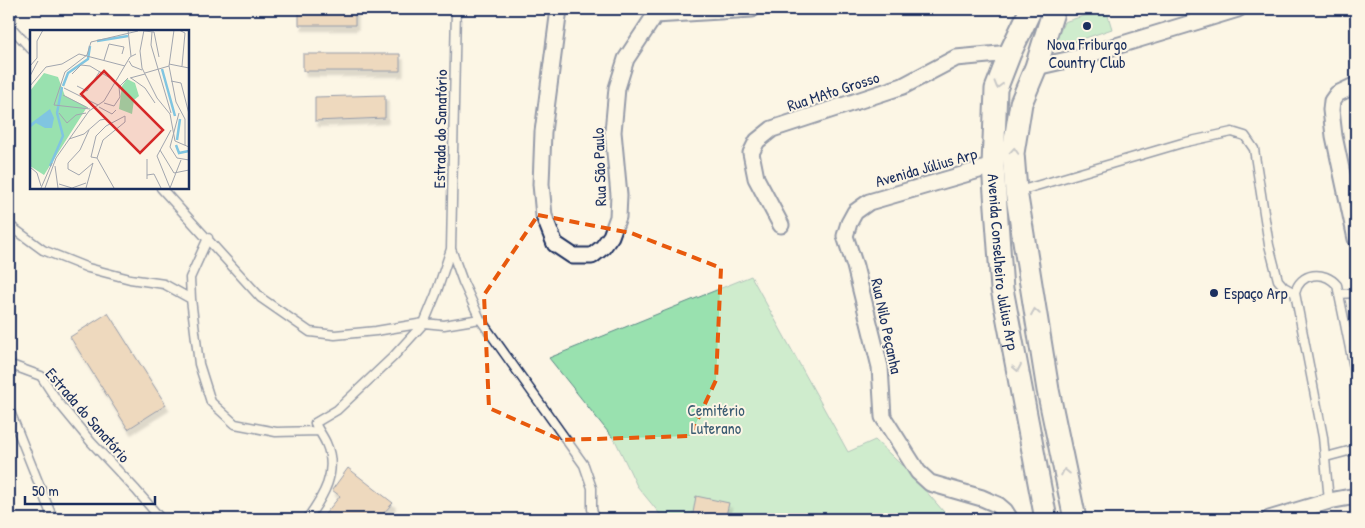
<svg xmlns="http://www.w3.org/2000/svg" width="1365" height="528" font-family="'Patrick Hand',sans-serif">
  <style>
    .green { fill: #99e1af; stroke: #5a8886 }
    .building { fill: #deb58e; stroke: #1b2f5e; filter: url(#shadow) }
    .lines { fill: none; stroke-linecap: round; stroke-linejoin: round }
    .lane-casing { stroke: #1b2f5e; stroke-width: 11 }
    .street-casing { stroke: #1b2f5e; stroke-width: 19 }
    .secondary-casing { stroke: #1b2f5e; stroke-width: 25 }
    .lane { stroke: #fcf5e5; stroke-width: 8 }
    .street { stroke: #fcf5e5; stroke-width: 15 }
    .secondary { stroke: #fcf5e5; stroke-width: 21 }
    .oneway { stroke: #8c92a2 }
    .marked { fill: none; stroke: #e8590c; stroke-width: 4; stroke-dasharray: 10 6; stroke-linejoin: round }
    .poi-dot { fill: #1b2f5e; stroke: #fcf5e5; stroke-width: 2 }
    .labels { text-anchor: middle; dominant-baseline: central; stroke-width: 4; stroke-linejoin: round; paint-order: stroke }
    .poi-label { font-size: 16px; fill: #1b2f5e; stroke: #fcf5e5 }
    .street-label { font-size: 16px; fill: #1b2f5e; stroke: #fcf5e5 }
    .park-label { font-size: 16px; fill: #3a5c72; stroke: #fcf5e5 }
    .inset-river { fill: none; stroke: #80c5e1; stroke-width: 2.5 }
    .inset-road { fill: none; stroke: #a2a6af; stroke-width: 1 }
    .view { fill: #d62828; fill-opacity: 0.15; stroke: #d62828; stroke-width: 2.5 }
    .inset-edge { fill: none; stroke: #1b2f5e; stroke-width: 2.5 }
  </style>
  <defs>
    <filter id="shadow"><feDropShadow dx="3" dy="5.5" stdDeviation="1" flood-color="#0004"/></filter>
  </defs>
  <rect width="100%" height="100%" fill="#fcf5e5"/>
  <filter id="ink" filterUnits="userSpaceOnUse"><feTurbulence type="fractalNoise" baseFrequency=".02" numOctaves="2"/><feDisplacementMap in="SourceGraphic" scale="10" xChannelSelector="R" yChannelSelector="G"/><feConvolveMatrix kernelMatrix="1 2 1 2 8 2 1 2 1" color-interpolation-filters="sRGB"/></filter>
  <g filter="url(#ink)">
    <path class="green" d="M1106,9L1112,29L1053,49L1064,22Z
      M751,276L848,452L875,440L911,474L950,519H664L637,486L616,442L549,358Z"/>
    <path class="building" d="M299,9H355V25H299Z
      M303,54H400V71H303Z
      M385,95V118L315,121V97Z
      M108,313L166,405L128,429L70,337Z
      M348,468L393,503L378,519H321L340,496L332,490Z
      M696,496L729,503L725,519H692Z"/>
    <g class="lines">
      <g class="lane-casing">
        <path id="lane" d="M9,25L31,49
          M11,27L12,9
          M161,188L261,298L310,332L335,335L376,331L424,323L444,325L480,319
          M1019,191L1182,143L1232,132L1245,136L1254,149L1269,245L1278,280L1284,287L1295,293
          M9,225L43,250L88,268L130,279L164,284L191,299L199,364L211,402L235,424L276,432L319,431
          M451,249L463,282L480,319L584,465L592,488V509L595,519
          M1339,294L1356,293
          M191,299L190,278L208,238
          M9,372L14,366L41,376L58,402L91,442L136,490L161,519
          M9,409L53,519
          M1326,457L1356,449
          M1329,501L1323,437L1295,293C1300,272 1324,270 1337,285L1356,378
          M307,519C323,497 339,472 326,443C323,436 318,430 315,423L337,410L393,357L424,323L436,294L451,249L456,9"/>
      </g>
      <g class="street-casing">
        <path id="street" d="M559,9L543,132L541,184L544,216L555,244L573,256H592L603,247L611,236L618,217L619,195L613,132L617,88L626,59L659,9
          M655,15L752,9
          M1036,67L1080,57L1238,9
          M1356,85L1337,94L1332,101L1331,110L1334,136L1356,239
          M993,166L869,202L855,212L849,223L845,236L855,266L880,367L883,417L918,472L930,483L982,498L998,505L1005,511L1010,519
          M781,225L756,178L751,153L757,141L772,129L903,86L956,58L1010,53
          M1269,519L1329,501L1356,496"/>
      </g>
      <g class="secondary-casing">
        <g id="secondary">
          <path id="s1" d="M1031,9L1010,53L996,89L993,166L1002,289L1046,519"/>
          <path d="M1054,9L1036,67L1021,103L1013,153L1016,191L1048,390L1075,519"/>
        </g>
      </g>
      <use href="#lane" class="lane"/>
      <use href="#street" class="street"/>
      <use href="#secondary" class="secondary"/>
    </g>
    <defs><path id="oneway-chevron" d="M-2-3.5L2.5 0L-2 3.5" fill="none" stroke-width="1.6" stroke-linecap="round" stroke-linejoin="round" transform="scale(1.25)"/></defs>
    <g class="oneway">
      <use href="#oneway-chevron" transform="translate(998 85) rotate(106)"/>
      <use href="#oneway-chevron" transform="translate(1014 151) rotate(-86)"/>
      <use href="#oneway-chevron" transform="translate(1035 312) rotate(-99)"/>
      <use href="#oneway-chevron" transform="translate(1017 368) rotate(79)"/>
      <use href="#oneway-chevron" transform="translate(1065 472) rotate(-102)"/>
    </g>
  </g>
  <path d="M0 0H1365V528H0ZM538,215L631,233L721,268L716,380L690,436L561,440L489,408L484,295Z" fill="#fcf5e5" fill-opacity=".55" fill-rule="evenodd"/>
  <path class="marked" d="M538,215L631,233L721,268L716,380L690,436L561,440L489,408L484,295Z"/>
  <g class="poi-dot">
    <circle cx="1087" cy="26" r="5"/>
    <circle cx="1214" cy="293" r="5"/>
  </g>
  <g class="labels">
    <g class="poi-label">
      <text x="1087" y="44">Nova Friburgo<tspan x="1087" dy="18">Country Club</tspan></text>
      <text x="1224" y="293" text-anchor="start">Espaço Arp</text>
    </g>
    <g class="street-label">
      <text transform="translate(833 91) rotate(-18)">Rua MAto Grosso</text>
      <text transform="translate(440 129) rotate(-89)">Estrada do Sanatório</text>
      <text transform="translate(599 167) rotate(-92)">Rua São Paulo</text>
      <text transform="translate(926 167) rotate(-16)">Avenida Július Arp</text>
      <text stroke="none"><textPath href="#s1" startOffset="261">Avenida Conselheiro Julius Arp</textPath></text>
      <text transform="translate(887 326) rotate(78)">Rua Nilo Peçanha</text>
      <text transform="translate(88 415) rotate(49)">Estrada do Sanatório</text>
    </g>
    <g class="park-label">
      <text x="716" y="410">Cemitério<tspan x="716" dy="18">Luterano</tspan></text>
    </g>
  </g>
  <g transform="translate(30 30)">
    <rect width="159" height="159" fill="#fcf5e5"/>
    <path d="M14,43L28,47L35,66L57,77L14,145L0,136V61ZM97,49L105,53L109,66L104,70L102,84L89,79L92,56Z" fill="#99e1af"/>
    <path d="M20,79L24,88L22,98H15L6,93L0,98V94Z" fill="#80c5e1"/>
    <path class="inset-river" d="M67,11L98,6M132,39L145,86M33,56L38,43L58,29L60,16M147,110L150,89M146,115L149,123L159,121M20,136L33,106L27,83L32,57"/>
    <path class="inset-road" d="M98,0L101,26M114,0L110,21L112,38L127,68L140,84L145,111L159,117M144,0L139,36L146,72L155,89V115M149,0L155,3L152,36M114,1L124,2L129,27M122,2L121,15L141,83M57,25L35,42L24,75L60,79M57,25L61,12L108,1M74,30L79,14L94,17L92,24M99,31L102,36L112,40M139,34L159,38M0,36L7,28V11L13,0M115,43L139,36M42,44L51,35L60,36L85,51M0,46L8,31M100,48L115,44M101,48L115,58L125,73M141,51L151,53L159,84M0,56L16,37L32,34L49,24L95,36M47,56L57,61L70,41M34,58L68,75M33,65L58,78M74,73L84,76L90,67L89,57L98,48M69,77L82,84L86,80M29,83L37,93L46,85L56,83M149,83L140,117L147,128L159,130M59,100L50,120L38,133V139L49,145L63,133M39,109L54,104L70,90L76,89L82,94M130,120L144,143M67,128L61,127L66,106L76,96L95,86V92L73,110L67,128L84,158M117,129V149M25,136L28,158M0,137L7,143L11,156M144,143L159,140M117,145L124,144L131,158M29,154L42,158L56,153M11,158L22,133M15,158L26,128L59,81L74,71L100,27L106,24M56,158L63,133M140,158L127,126L141,100M140,158L151,130"/>
    <path class="view" d="M74,41L133,100L110,123L51,64Z"/>
    <rect width="159" height="159" class="inset-edge"/>
  </g>
  <rect width="1365" height="528" fill="none" stroke="#fcf5e5" stroke-width="30"/>
  <rect x="15" y="15" width="1335" height="498" fill="none" stroke="#1b2f5e" stroke-width="2" filter="url(#ink)"/>
  <path d="M25 496v8h130v-8" fill="none" stroke="#1b2f5e" stroke-width="2.5"/>
  <text x="32" y="496" font-size="15" fill="#1b2f5e" stroke="#fcf5e5" stroke-width="4" paint-order="stroke">50 m</text>
</svg>
